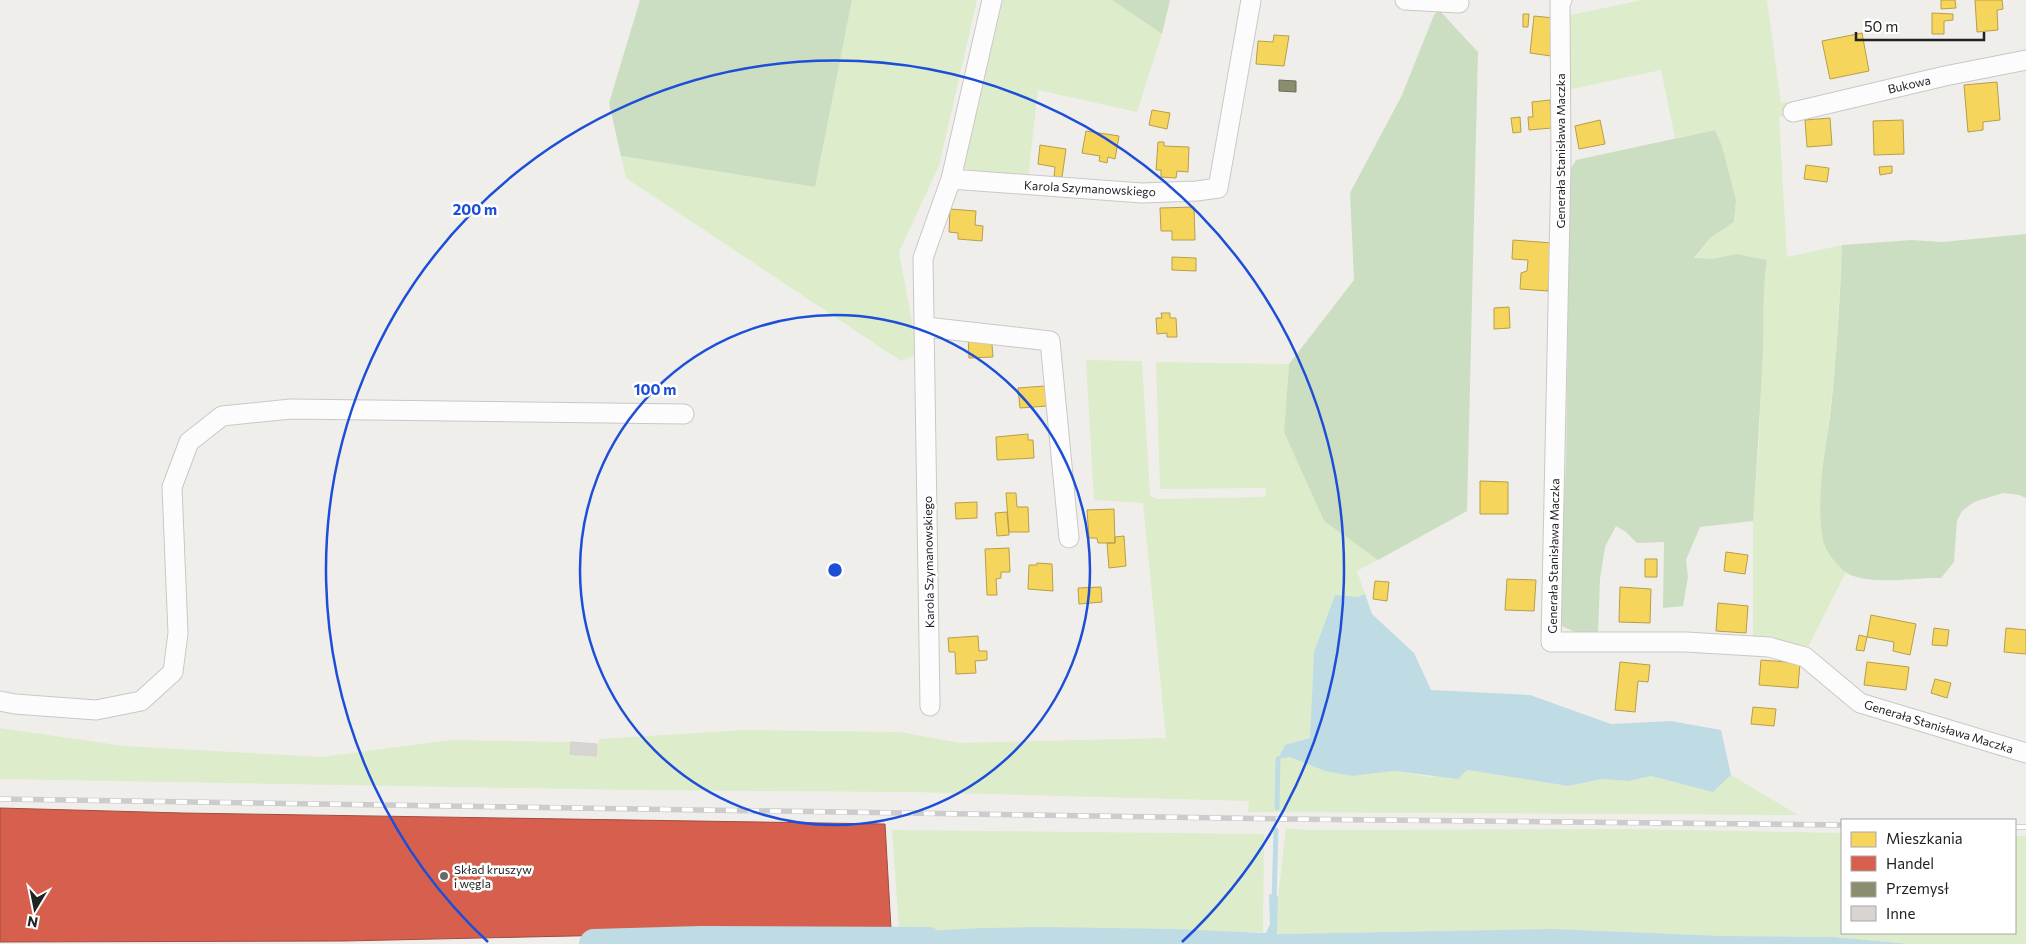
<svg xmlns="http://www.w3.org/2000/svg" width="2026" height="944" font-family="Commissioner,sans-serif">
  <style>
    .grass { fill: #ddeccb }
    .forest { fill: #cbdec1 }
    .water { fill: #bfdbe3 }
    .homes { fill: #f6d55c; stroke: #b69f4b }
    .shops { fill: #d6604d; stroke: #a04d40 }
    .industry { fill: #8c8c6e; stroke: #6c6c57 }
    .lines { fill: none; stroke-linecap: round; stroke-linejoin: round }
    .stream { stroke: #bfdbe3; stroke-width: 5 }
    .river { stroke: #bfdbe3; stroke-width: 30 }
    .building { fill: #d7d4d2; stroke: #d3d0cc }
    .minor-casing { stroke: #c9c8c7; stroke-width: 21 }
    .minor { stroke: #fdfcfc; stroke-width: 19 }
    .rail-casing { stroke: #ccc; stroke-width: 5.5 }
    .rail { stroke: #fff; stroke-width: 4; stroke-dasharray: 11; stroke-linecap: butt }
    .ring { fill: none; stroke: #1d4ed8; stroke-width: 2.5 }
    .poi-dot { fill: #6a6968; stroke: #fff; stroke-width: 2 }
    .labels { text-anchor: middle; dominant-baseline: central; stroke-width: 5; stroke-linejoin: round; paint-order: stroke }
    .street-label { font-size: 12px; fill: #222; stroke: #fff }
    .poi-label { font-size: 12px; fill: #222; stroke: #fff; text-anchor: start }
    .centre { fill: #1d4ed8; stroke: #fff; stroke-width: 2.5 }
    .ring-label { font-size: 15px; text-anchor: middle; font-weight: bold; fill: #1d4ed8; stroke: #fff; stroke-width: 5; stroke-linejoin: round; paint-order: stroke }
  </style>
  <rect width="100%" height="100%" fill="#f0eeeb"/>
  <path class="grass" d="M852,0H977L939,166L899,252L918,354L901,361L626,178L621,156L815,187Z
    M1003,0H1112L1162,34L1137,112L1038,90L1028,179L976,175L964,167Z
    M1642,0H1767L1781,103L1788,102L1787,115L1779,117L1787,257L1842,245L1836,358L1820,498L1833,558L1846,572L1807,649L1753,639V521L1759,443L1763,335V285L1767,260L1737,254L1712,259H1694L1710,238L1734,222L1736,200L1722,146L1715,130L1675,138L1661,70L1567,90L1566,16Z
    M1086,360L1142,361L1150,496L1158,499L1265,497L1266,488L1160,489L1156,362L1289,364L1284,432L1324,521L1378,560L1357,571L1365,594L1358,597L1314,652L1310,739L1285,745L1279,759L1290,757L1325,771L1352,776L1394,771L1431,777L1467,770L1568,786L1602,779L1629,781L1651,776L1713,792L1731,775L1798,815L1248,812L1249,801L911,792L632,790L0,779V728L124,746L321,757L452,740L571,742L570,754L596,756L599,739L745,730L901,732L959,743L1166,738L1143,503L1094,500Z
    M1286,828L1306,830L1628,829L1842,833V933H2015V836H2026V944H1911L1833,937L1723,936L1553,929L1277,934L1278,897Z
    M892,830L1264,834L1263,932L899,930Z"/>
  <path class="forest" d="M640,0H852L815,187L621,156L609,103Z
    M1112,0H1170L1162,34Z
    M1439,10L1478,52L1467,511L1378,560L1324,521L1284,432L1289,364L1354,280L1350,193L1402,95L1434,15Z
    M1715,130L1722,146L1736,200L1734,222L1710,238L1694,258L1712,259L1737,254L1767,260C1762,291 1764,321 1763,352C1760,409 1757,465 1753,521L1700,527L1686,560L1688,577L1683,606L1663,608L1664,542L1637,543L1626,532L1616,526L1605,547L1600,579L1598,635H1581L1562,626L1559,613L1566,462L1570,170L1576,160Z
    M2026,234V498L2019,495L2003,493L1974,502L1962,511L1957,521L1954,562L1941,578C1915,577 1864,587 1844,571C1836,564 1825,551 1823,540C1815,496 1826,451 1831,408C1837,353 1840,299 1842,245L1911,240L1942,242Z"/>
  <path class="water" d="M1365,594L1372,614L1414,653L1431,690L1530,695L1611,724L1671,721L1721,730L1731,775L1713,792L1651,776L1629,781L1602,779L1568,786L1467,770L1458,779L1394,771L1352,776L1325,771L1290,757L1278,759L1285,745L1310,738L1314,652L1335,595L1358,597Z
    M1269,894L1278,897L1277,934L1553,929L1723,936L1833,937L1910,944H886L887,933L983,928L1041,927L1172,929L1266,933L1270,924Z"/>
  <path class="homes" d="M1941,0H1955L1956,8L1941,9Z
    M1975,0H2002L2003,9L1997,10L1998,30L1977,32Z
    M1932,13L1953,14V20L1944,21V34H1932Z
    M1523,14H1529L1528,27H1523Z
    M1534,16L1554,18L1551,56L1530,53Z
    M1862,33L1869,71L1830,79L1822,41Z
    M1274,35L1289,36L1284,66L1256,64L1258,41L1273,42Z
    M1997,82L2000,120L1983,122V130L1968,132L1964,85Z
    M1550,100L1552,128L1529,130L1528,117H1533L1532,102Z
    M1152,110L1170,113L1167,129L1149,125Z
    M1520,117L1521,132L1513,133L1511,118Z
    M1830,118L1832,145L1807,147L1805,120Z
    M1600,120L1605,144L1579,149L1575,126Z
    M1903,120L1904,154L1874,155L1873,121Z
    M1086,131L1119,136L1115,159L1108,157L1107,163L1099,161L1100,156L1082,153Z
    M1158,142H1164V146L1189,147L1188,172L1177,171L1176,178L1161,177V170H1156Z
    M1040,145L1066,149L1062,177L1054,176L1055,167L1038,164Z
    M1806,165L1829,168L1827,182L1804,179Z
    M1892,166V173L1880,175L1879,167Z
    M1194,207L1195,240H1172V231H1161L1160,208Z
    M950,209L976,211L975,225L983,226L982,241L958,239V233L949,232Z
    M1513,240L1552,243L1548,291L1520,289L1521,273L1527,271L1528,260L1512,259Z
    M1172,257L1196,258V271L1172,270Z
    M1509,307L1510,328L1494,329V308Z
    M1161,313H1170V318H1176L1177,337H1167V333L1157,334L1156,318H1162Z
    M991,333L993,357L969,358L968,335Z
    M1045,386L1047,406L1020,408L1018,388Z
    M1028,434V440H1033L1034,458L997,460L996,437Z
    M1480,481L1508,482V514H1480Z
    M1006,493H1016L1017,507H1028L1029,532H1009Z
    M977,502V518L956,519L955,503Z
    M1114,509L1115,543H1098L1097,538H1089L1087,510Z
    M1007,512L1009,535L997,536L995,513Z
    M1124,536L1126,566L1109,568L1107,543H1115V537Z
    M1009,548L1010,572H1001V578L996,579L997,595H987L985,549Z
    M1726,552L1748,555L1745,574L1724,571Z
    M1645,559H1657V577H1645Z
    M1037,563L1052,564L1053,591L1028,589L1029,565H1037Z
    M1507,579L1536,580L1534,611L1505,610Z
    M1375,581L1389,582L1387,601L1373,599Z
    M1101,587L1102,602L1079,604L1078,588Z
    M1620,587L1651,589L1650,623L1619,622Z
    M1718,603L1748,606L1746,633L1716,631Z
    M1871,615L1916,624L1910,655L1893,651L1894,642L1867,637Z
    M1934,628L1949,630L1947,646L1932,645Z
    M2006,628L2026,630V654L2004,652Z
    M1859,635L1867,637L1864,651L1856,650Z
    M978,636L979,651H987V660L975,661L976,673L956,674L955,652H949L948,638Z
    M1761,660L1800,663L1798,688L1759,685Z
    M1620,662L1650,665L1648,682L1638,681L1635,712L1615,710Z
    M1867,662L1909,667L1906,690L1864,685Z
    M1935,679L1951,683L1947,698L1931,693Z
    M1753,707L1776,709L1774,726L1751,724Z"/>
  <path class="shops" d="M0,808L182,813L885,824L891,929L344,941L0,942Z"/>
  <path class="industry" d="M1279,80L1296,81V92L1279,91Z"/>
  <g class="lines">
    <path class="stream" d="M1277,808L1278,759
      M1274,902L1276,830"/>
    <path class="river" d="M594,944L701,941L928,942"/>
  </g>
  <path class="building" d="M571,742L597,744L596,756L570,754Z"/>
  <g class="lines">
    <g class="minor-casing">
      <path id="minor" d="M1405,0L1459,3
        M1562,0L1560,3L1561,164L1551,642H1686L1769,647L1805,657L1860,703L2026,753
        M1793,112L1945,76L2026,60
        M951,179L1142,193L1197,191L1218,188L1251,0
        M926,327L1050,341L1069,538
        M0,701L15,704L96,710L141,701L173,672L178,633L172,487L189,442L222,416L291,409L684,414
        M930,706L923,258L951,179L992,0"/>
    </g>
    <use href="#minor" class="minor"/>
    <g class="rail-casing">
      <path id="rail" d="M0,799L1285,819L1842,825
        M2015,827H2026"/>
    </g>
    <use href="#rail" class="rail"/>
  </g>
  <g class="ring">
    <circle cx="835" cy="570" r="255"/>
    <path d="M488 942A509 509 0 1 1 1182 942"/>
  </g>
  <circle class="poi-dot" cx="444" cy="876" r="5"/>
  <g class="labels">
    <g class="street-label">
      <text transform="translate(1909 84) rotate(-13)">Bukowa</text>
      <text transform="translate(1560 151) rotate(-90)">Generała Stanisława Maczka</text>
      <text transform="translate(1090 188) rotate(3)">Karola Szymanowskiego</text>
      <text transform="translate(1553 556) rotate(-89)">Generała Stanisława Maczka</text>
      <text transform="translate(928 562) rotate(-91)">Karola Szymanowskiego</text>
      <text transform="translate(1939 726) rotate(17)">Generała Stanisława Maczka</text>
    </g>
    <g class="poi-label">
      <text x="454" y="869">Skład kruszyw<tspan x="454" dy="14">i węgla</tspan></text>
    </g>
  </g>
  <circle cx="835" cy="570" r="8" class="centre"/>
  <g class="ring-label">
    <text x="475" y="215">200 m</text>
    <text x="655" y="395">100 m</text>
  </g>
  <rect x="1841" y="819" width="175" height="115" fill="#ffffff" stroke="#a7a7a7"/>
  <rect x="1851" y="832" width="25" height="15" fill="#f6d55c" stroke="#a7a7a7"/>
  <text x="1886" y="844" font-size="15" fill="#222222">Mieszkania</text>
  <rect x="1851" y="856" width="25" height="15" fill="#d6604d" stroke="#a7a7a7"/>
  <text x="1886" y="869" font-size="15" fill="#222222">Handel</text>
  <rect x="1851" y="882" width="25" height="15" fill="#8c8c6e" stroke="#a7a7a7"/>
  <text x="1886" y="894" font-size="15" fill="#222222">Przemysł</text>
  <rect x="1851" y="906" width="25" height="15" fill="#d7d4d2" stroke="#a7a7a7"/>
  <text x="1886" y="919" font-size="15" fill="#222222">Inne</text>
  <g transform="translate(35 909) rotate(190)" stroke="#ffffff" stroke-width="4" paint-order="stroke">
  <path d="M0-4L9 19L0 12L-9 19Z" fill="#222222"/>
  <text y="-8" font-size="14" font-weight="bold" text-anchor="middle" fill="#222222">N</text>
  </g>
  <path d="M1856 32v8h128v-8" fill="none" stroke="#222222" stroke-width="2.5"/>
  <text x="1864" y="32" font-size="15" fill="#222222" stroke="#ffffff" stroke-width="4" paint-order="stroke">50 m</text>
</svg>
